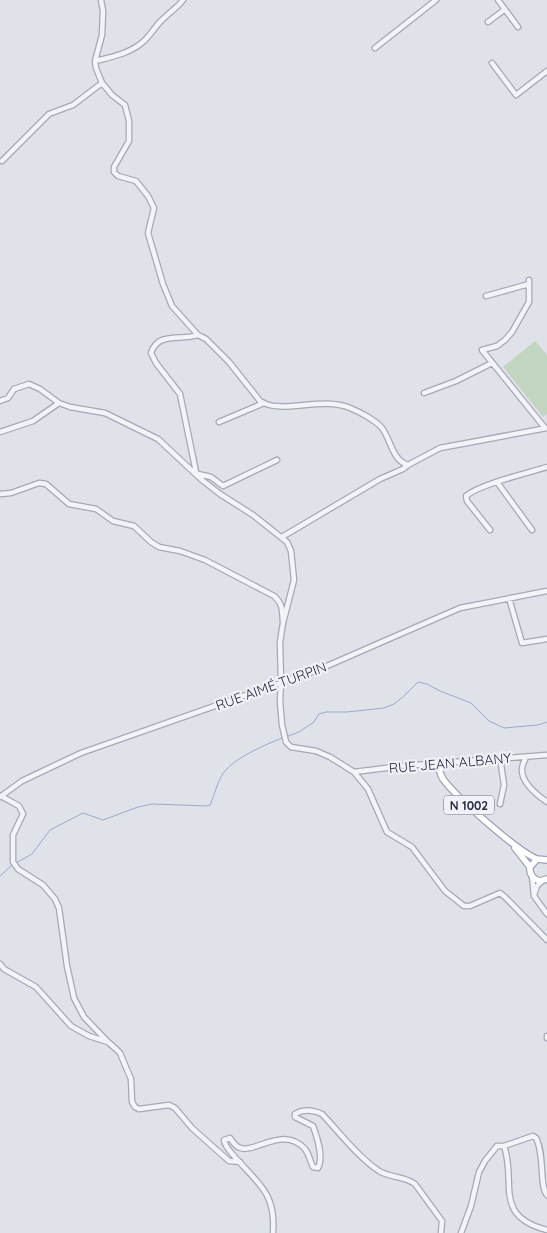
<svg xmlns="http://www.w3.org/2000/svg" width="547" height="1233" font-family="Quicksand,sans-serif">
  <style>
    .green { fill: #c2d5c0 }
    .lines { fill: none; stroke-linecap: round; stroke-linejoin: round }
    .stream { stroke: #98a9cd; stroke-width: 1 }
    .minor-casing { stroke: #a5a8b5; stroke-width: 7 }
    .major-casing { stroke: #9ea4b7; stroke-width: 8 }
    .minor { stroke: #f3f4f8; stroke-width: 4.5 }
    .major { stroke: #fff; stroke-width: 5.5 }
    .labels { text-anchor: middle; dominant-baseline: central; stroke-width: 4.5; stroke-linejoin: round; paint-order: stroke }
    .shield { fill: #f0f2f7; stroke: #636779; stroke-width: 1 }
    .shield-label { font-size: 12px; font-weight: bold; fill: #272c43 }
    .street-label { font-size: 14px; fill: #272c43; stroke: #f0f2f7 }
  </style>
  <rect width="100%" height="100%" fill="#e0e2ea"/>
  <path class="green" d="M535,341L547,355V414L543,417L503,367Z"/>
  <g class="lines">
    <path class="stream" d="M286,737L299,732L314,722L319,714L326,712H347L384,708L394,704L404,696L418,682L427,684L440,691L471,703L489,721L504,728L538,725L547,722
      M16,863L32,854L50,830L83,813L103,820L138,807L152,804L207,806L210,805C215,794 217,782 224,772C236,757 265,745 282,738
      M0,876L12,865"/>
    <g class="minor-casing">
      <path id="minor" d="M101,0L103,11L102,35L95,61L96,68L102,83L112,95L125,105L129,121V141L114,167V172L118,176L136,181L148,196L154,208L148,233L163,284L172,306L198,335L206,339L229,362L260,401C280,415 321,396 350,408C360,412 375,420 382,428C391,440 392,460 408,465
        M498,0L518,27
        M488,22L504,10
        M375,48L436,0
        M95,61C112,57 132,53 145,40C152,33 156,25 163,19C170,12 177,8 183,0
        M492,63L516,95L547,71
        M2,161L49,114L73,105L102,83
        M529,280V302L512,332L505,340L497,346L482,350L545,428
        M486,296L529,284
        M424,393L456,381L492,363
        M0,401L8,398L14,389L29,384L40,389L59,403L70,407L105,413L158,439L202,480L220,494L253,515L287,542L291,551L294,580L283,623L280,642L281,683L280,701L282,725L286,742L291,747L316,751L330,757L354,772L368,789L387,832L412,847L445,891L464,906H470L500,893L505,897L547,940
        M219,422L264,403
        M0,432L33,421L59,403
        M196,472L180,394L156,363L151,353C158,331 181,341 198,335
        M198,474L211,477L223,486L277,460
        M497,482L532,530
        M0,494L11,493L39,483L46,484L69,504L96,509L113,521L134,526L151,542L159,547L180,551L205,560L274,596C283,604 282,610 283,622
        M490,530L467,501L466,496C480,484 528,473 547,467
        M282,537L380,479L403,469L408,465L440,448L547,428
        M509,598L522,643L547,639
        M526,757C525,760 522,765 522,769C521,782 537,795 547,802
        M354,772L402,766L547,755
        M1,796L19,806L23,814L13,835V862L18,869L43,885L55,899L59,908L67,966L74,998L84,1017L108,1042
        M0,797L22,781L81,753L320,669L460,608L547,591
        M500,804L504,785L500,758
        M532,876L534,896L547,914
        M534,895L537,886L542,881
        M0,964L4,969L36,987L71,1026L89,1036L108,1042L116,1049L120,1053L131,1079L132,1102L135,1107L139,1109L169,1105L175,1108L192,1128L229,1161L240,1162
        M547,1036V1038
        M504,1146C517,1182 492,1216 547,1230
        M273,1233C276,1192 258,1184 234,1156C230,1151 225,1147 224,1140L230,1138C232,1141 235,1145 238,1147C253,1156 283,1124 305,1149C309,1154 310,1161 313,1167L318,1168C324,1157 317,1137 313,1126L295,1117V1114C303,1109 313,1110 322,1114C339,1132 358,1157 379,1171C391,1178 404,1176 415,1184L442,1221L441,1233
        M461,1233L471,1206L479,1172L485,1161L497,1146H504L533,1136L536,1138C545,1155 539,1186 547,1195"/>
    </g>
    <g class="major-casing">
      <path id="major" d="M439,764C439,770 440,774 443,779C456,797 517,851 537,859
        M515,848L530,867C529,874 533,879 540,881L547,879
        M530,867L537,859L547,860"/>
    </g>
    <use href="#minor" class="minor"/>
    <use href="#major" class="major"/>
  </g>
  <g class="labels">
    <rect class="shield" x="444" y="795.5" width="50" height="19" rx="4"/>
    <g class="shield-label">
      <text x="469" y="805">N 1002</text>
    </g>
    <g class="street-label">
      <text transform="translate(271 686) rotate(-20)">RUE AIMÉ TURPIN</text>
      <text transform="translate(450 763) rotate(-5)">RUE JEAN ALBANY</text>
    </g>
  </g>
</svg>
